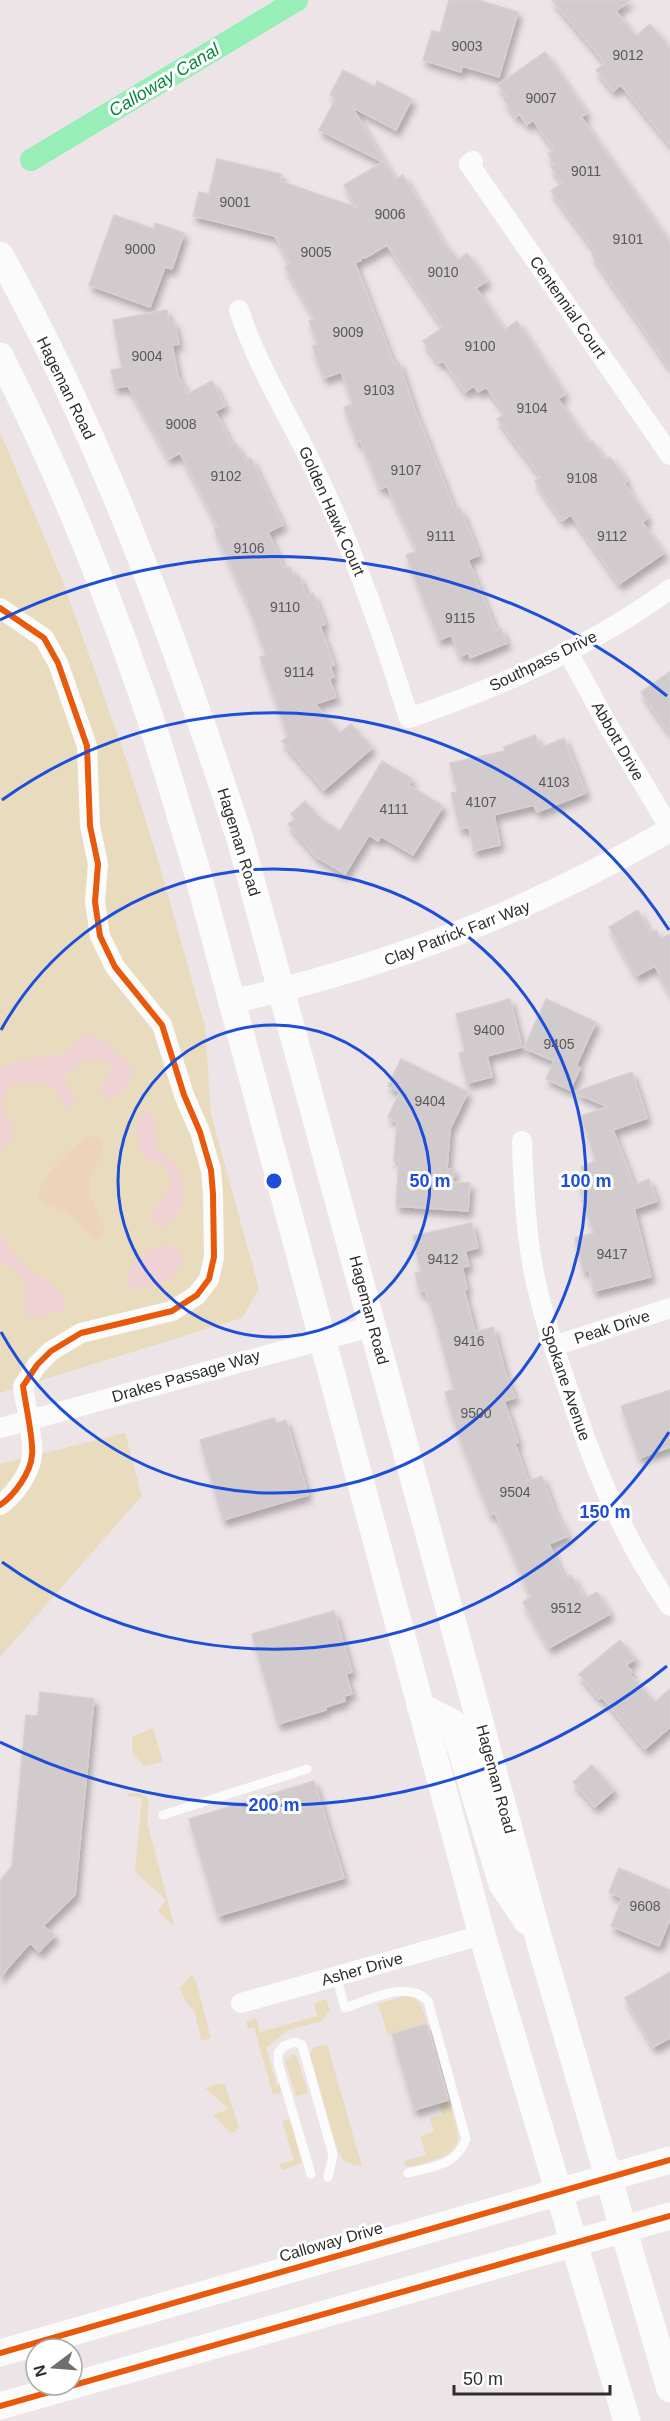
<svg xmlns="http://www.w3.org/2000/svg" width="670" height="2421" font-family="Arial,sans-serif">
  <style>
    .green { fill: #e9dcbe }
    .sand { fill: #f0d2d4 }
    .pitch { fill: #edd3bc }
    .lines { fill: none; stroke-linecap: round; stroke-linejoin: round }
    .canal { stroke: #97eeb6; stroke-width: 22 }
    .building { fill: #d2cbcd; stroke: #d7d0d2; stroke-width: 1.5; filter: url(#shadow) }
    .service { stroke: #fcfbfb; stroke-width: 9 }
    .minor { stroke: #fcfbfb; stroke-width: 20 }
    .tertiary { stroke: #fcfbfb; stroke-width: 24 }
    .secondary { stroke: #fcfbfb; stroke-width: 27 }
    .cycleway-casing { stroke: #fff; stroke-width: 10 }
    .cycleway { stroke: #e8590c; stroke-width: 6 }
    .ring { fill: none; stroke: #1d4ed8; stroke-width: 3 }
    .labels { text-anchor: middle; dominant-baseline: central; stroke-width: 6; stroke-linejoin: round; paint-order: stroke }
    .number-label { font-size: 14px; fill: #5a5858 }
    .street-label { font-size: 16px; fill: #2e2e2e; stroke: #fff }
    .water-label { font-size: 18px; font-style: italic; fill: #0c8743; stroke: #fff }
    .centre { fill: #1d4ed8; stroke: #fff; stroke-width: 3 }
    .ring-label { font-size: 18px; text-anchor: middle; font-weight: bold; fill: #1d4ed8; stroke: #fff; stroke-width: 6; stroke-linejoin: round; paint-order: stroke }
  </style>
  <defs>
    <filter id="shadow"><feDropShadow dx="3.5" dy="6" stdDeviation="3" flood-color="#0004"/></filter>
  </defs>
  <rect width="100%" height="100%" fill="#ece4e6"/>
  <path class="green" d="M0,432L62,579L128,764L159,863L205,1027L211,1114L259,1289L242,1318L0,1393Z
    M125,1433L142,1496L0,1657V1464Z
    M153,1728L163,1762L144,1766L133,1754L132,1737Z
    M128,1793H141L149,1800L147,1821L174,1926L158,1911L166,1900L135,1872L142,1798L128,1796Z
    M191,1975L195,1978L211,2038L201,2041L195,2012L186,2003L180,1988Z
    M405,1996C421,1997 424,2011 427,2024L388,2036L378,2004Z
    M326,1999L330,2010L322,2021L288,2030L266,2048L277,2086L280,2085L282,2092L273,2095L254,2027L248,2029L246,2022L256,2018L260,2032L317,2016L314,2003Z
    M327,2044L362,2166L346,2163L338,2152L310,2055L314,2047Z
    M293,2054L297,2057L308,2093L296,2096L285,2061Z
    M222,2083L225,2085L239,2128L235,2132H230L213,2115L229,2109L205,2088Z
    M449,2099C456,2128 470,2149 434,2160C425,2163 415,2167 406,2166L404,2161L426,2155L420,2136L434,2132L430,2118L442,2115L439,2102Z
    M290,2118L302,2163L282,2170L280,2164L294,2160L282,2121Z"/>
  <path class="sand" d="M87,1032C96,1033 130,1062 133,1071C132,1081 118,1097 108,1100L100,1094C99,1082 113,1077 111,1066C96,1053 77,1063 64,1076L76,1100L71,1107L66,1108L52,1086L27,1082L12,1085L2,1101C7,1126 27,1129 0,1151V1069L19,1060L63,1054Z
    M147,1108L155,1118L157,1149C164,1155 174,1162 179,1169C190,1190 181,1218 163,1229L151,1219C154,1196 185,1195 163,1164L143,1158C136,1142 131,1121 147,1108Z
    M0,1234C9,1243 14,1255 23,1265C36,1278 72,1286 63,1311L34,1318L26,1314L23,1305L26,1282L14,1270L0,1262Z
    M168,1244L177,1250L182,1258C179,1281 150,1290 131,1289L125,1281C128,1265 151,1244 168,1244Z"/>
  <path class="pitch" d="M91,1136L101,1139C108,1153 93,1166 90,1179C85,1200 104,1214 104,1234L97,1240C85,1236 82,1224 72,1217C62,1209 45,1207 38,1196C40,1177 73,1144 91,1136Z"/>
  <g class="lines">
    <path class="canal" d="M31,160L297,0"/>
  </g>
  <path class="building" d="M449,0H478L518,12L499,77L462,66L461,72L423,60L432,31L440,33Z
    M552,0H630L616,11L636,36L650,24L670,48V145L621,85L613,91L596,70L605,63Z
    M545,52L587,113L581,117L670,243V368L592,255L596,252L551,191L562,183L551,167L555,164L548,154L554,149L533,120L527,125L519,114L516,117L504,99L507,97L498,85Z
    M343,70L375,87L377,81L412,99L396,130L352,107L395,180L403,175L444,244L458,260L467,253L487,281L476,288L504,330L517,321L565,394L558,399L589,444L592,441L605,460L610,457L627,481L624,483L648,518L642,522L664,553L619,584L571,515L562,521L535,481L541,477L497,419L505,413L486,387L478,392L474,386L465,392L443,361L439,363L423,341L443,327L387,245L365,258L360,257L361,260L355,263L394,364L399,362L415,410L455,510L460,508L479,555L468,560L496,630L501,628L507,643L470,658L469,653L460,656L451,635L439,640L406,555L417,551L387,486L380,489L360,440L357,442L344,407L353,404L341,372L324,378L312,346L318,344L309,321L315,319L285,267L290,264L275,236L193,216L199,192L209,194L217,159L281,174L280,181L358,208L344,185L383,162L319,130L336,98L330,95Z
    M114,215L154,229L155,223L184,233L172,269L165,267L150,307L89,285Z
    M167,310L169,323L174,321L179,344L172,345L178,376L188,394L212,381L225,406L215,411L232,445L236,443L245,461L251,458L283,525L268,532L284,569L290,567L294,577L299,575L307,596L313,593L325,624L320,626L334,665L330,667L334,677L329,678L336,697L315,704L340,733L351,724L372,748L324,790L282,741L288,736L260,657L266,655L249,607L214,529L218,527L180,453L169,459L128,386L115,388L111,370L122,368L113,320Z
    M670,672V734L641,692Z
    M535,735L541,748L564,738L586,793L537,812L534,805L494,815L500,845L474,851L469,827L460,829L451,793L457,792L450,763L505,751L504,747Z
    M382,761L412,779L408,785L443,806L413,855L381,836L378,841L369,835L345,874L316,857L288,824L295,819L291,814L305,801L321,819L340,831Z
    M638,910L650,933L656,930L661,939L670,934V994L655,966L636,976L609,927Z
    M510,999L522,1047L487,1056L492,1077L467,1083L459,1053L465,1051L456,1014Z
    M546,999L596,1022L576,1066L580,1068L570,1090L546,1079L554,1061L524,1048Z
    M401,1059L468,1092L450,1129L447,1169H454L453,1182L470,1183L468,1211L396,1206L399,1161H394L397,1122L388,1117L400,1092L388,1086Z
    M632,1072L647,1118L613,1130L634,1185L649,1179L657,1201L634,1209L651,1277L594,1291L589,1270L583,1271L575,1238L594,1233L582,1201L586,1200L577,1176L584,1173L581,1167L596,1161L581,1116L608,1107L574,1092Z
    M472,1223L478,1248L465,1251L469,1266L462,1267L467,1289L464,1290L475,1332L493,1327L505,1372L515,1398L504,1401L518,1442L515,1444L528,1481L542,1476L555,1512L568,1536L549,1544L564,1578L571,1575L585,1599L597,1592L610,1614L549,1648L523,1602L531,1597L495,1513L490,1515L461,1442L445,1392L454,1389L429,1298H427L425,1290L420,1292L415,1273L421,1272L413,1236Z
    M670,1390V1447L639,1458L621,1406Z
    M274,1418L276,1423L286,1420L308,1495L223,1520L200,1440Z
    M334,1611L352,1672L346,1674L352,1694L344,1696L345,1701L326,1707V1710L278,1724L252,1634Z
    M620,1640L635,1659L626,1665L632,1672L629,1674L655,1702L670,1689V1727L645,1749L602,1697L599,1699L579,1674Z
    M40,1692L94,1699L75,1895L43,1926L55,1935L39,1952L30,1943L0,1977V1881L12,1866L26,1715L38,1716Z
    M592,1765L614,1790L595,1807L573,1782Z
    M314,1781L344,1878L218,1916L189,1819Z
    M619,1868L670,1890V1919L659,1946L611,1926L622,1898L609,1892Z
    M670,1972V2038L653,2047L625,1998Z
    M427,2024L448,2100L414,2110L392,2034Z"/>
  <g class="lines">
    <path class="service" d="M163,1815L307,1769
      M336,1976L345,2008C370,2000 407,1979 428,2001L466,2139C456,2166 434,2166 408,2173
      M311,2174L278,2063V2053L284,2046L295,2042L302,2045L333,2155L328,2177"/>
    <path class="minor" d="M473,161L469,164L670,455
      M239,310C258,369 293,422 319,479C356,556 383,636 409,718C501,687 591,647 670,589
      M0,608L44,638L58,663L87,746L90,826L98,864L95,902L100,936L115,967L162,1025L184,1095L200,1132L211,1170L213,1194L214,1257L209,1279L197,1295L172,1311L81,1333L51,1351L37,1365L23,1386C25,1402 34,1442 32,1455C31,1472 14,1496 0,1505
      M568,652L606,722L670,828
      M522,1141C523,1178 525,1214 530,1250C538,1305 557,1357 575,1409C599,1480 627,1544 670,1606
      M554,1346L670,1308
      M0,1428L374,1326
      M241,2003L482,1935"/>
    <path class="tertiary" d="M230,1002C391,966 528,912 670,830"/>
    <path class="secondary" d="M0,255C103,440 175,639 240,839L538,1936L670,2389
      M0,356C55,464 101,576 141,691C161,748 177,806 195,864L482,1935L627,2421
      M420,1706L453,1723L502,1884L527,1921
      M0,2353L670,2160
      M0,2406L670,2216"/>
    <g class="cycleway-casing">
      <path id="cycleway" d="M0,608L44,638L58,663L87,746L90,826L98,864L95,902L100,936L115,967L162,1025L184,1095L200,1132L211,1170L213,1194L214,1257L209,1279L197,1295L172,1311L81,1333L51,1351L37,1365L23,1386C25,1402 34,1442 32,1455C31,1472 14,1496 0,1505
        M0,2353L670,2160
        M0,2406L670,2216"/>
    </g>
    <use href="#cycleway" class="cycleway"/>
  </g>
  <g class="ring">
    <circle cx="274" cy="1181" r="156"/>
    <path d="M1 1030A312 312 0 1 1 1 1332"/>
    <path d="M669 1432A468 468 0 0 1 2 1562M2 800A468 468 0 0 1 669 930"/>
    <path d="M667 1666A624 624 0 0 1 0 1742M0 620A624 624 0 0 1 667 696"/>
  </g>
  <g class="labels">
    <g class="number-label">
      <text x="467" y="46">9003</text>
      <text x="628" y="55">9012</text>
      <text x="541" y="98">9007</text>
      <text x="586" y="171">9011</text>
      <text x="235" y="202">9001</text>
      <text x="390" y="214">9006</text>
      <text x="628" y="239">9101</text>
      <text x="140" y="249">9000</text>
      <text x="316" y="252">9005</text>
      <text x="443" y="272">9010</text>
      <text x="348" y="332">9009</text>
      <text x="480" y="346">9100</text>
      <text x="147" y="356">9004</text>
      <text x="379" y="390">9103</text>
      <text x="532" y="408">9104</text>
      <text x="181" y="424">9008</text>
      <text x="406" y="470">9107</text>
      <text x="226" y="476">9102</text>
      <text x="582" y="478">9108</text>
      <text x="441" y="536">9111</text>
      <text x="612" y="536">9112</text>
      <text x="249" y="548">9106</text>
      <text x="285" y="607">9110</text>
      <text x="460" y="618">9115</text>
      <text x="299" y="672">9114</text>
      <text x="554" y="782">4103</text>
      <text x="481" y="802">4107</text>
      <text x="394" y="809">4111</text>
      <text x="489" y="1030">9400</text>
      <text x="559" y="1044">9405</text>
      <text x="430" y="1101">9404</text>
      <text x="612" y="1254">9417</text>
      <text x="443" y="1259">9412</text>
      <text x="469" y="1341">9416</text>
      <text x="476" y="1413">9500</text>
      <text x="515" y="1492">9504</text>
      <text x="566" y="1608">9512</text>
      <text x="645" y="1906">9608</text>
    </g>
    <g class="street-label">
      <text transform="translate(568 307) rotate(55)">Centennial Court</text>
      <text transform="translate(66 388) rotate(64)">Hageman Road</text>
      <text transform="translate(332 511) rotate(66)">Golden Hawk Court</text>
      <text transform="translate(543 661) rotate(-26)">Southpass Drive</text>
      <text transform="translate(618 741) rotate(60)">Abbott Drive</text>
      <text transform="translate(239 842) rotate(73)">Hageman Road</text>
      <text transform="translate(457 933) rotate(-21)">Clay Patrick Farr Way</text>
      <text transform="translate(369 1310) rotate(75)">Hageman Road</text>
      <text transform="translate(612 1327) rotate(-18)">Peak Drive</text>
      <text transform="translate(186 1376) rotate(-16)">Drakes Passage Way</text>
      <text transform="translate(566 1383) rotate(71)">Spokane Avenue</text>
      <text transform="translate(496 1779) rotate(75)">Hageman Road</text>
      <text transform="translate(362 1969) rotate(-16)">Asher Drive</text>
      <text transform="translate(331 2242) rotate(-16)">Calloway Drive</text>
    </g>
    <g class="water-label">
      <text transform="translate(164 80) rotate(-31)">Calloway Canal</text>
    </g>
  </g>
  <circle cx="274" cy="1181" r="9" class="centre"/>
  <g class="ring-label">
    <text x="430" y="1187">50 m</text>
    <text x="586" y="1187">100 m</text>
    <text x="605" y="1518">150 m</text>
    <text x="274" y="1811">200 m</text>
  </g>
  <g transform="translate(54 2367) rotate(254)"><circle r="28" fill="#ffffff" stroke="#ababab" stroke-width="1.5"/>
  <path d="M0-4.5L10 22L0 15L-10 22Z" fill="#706e6e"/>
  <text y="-9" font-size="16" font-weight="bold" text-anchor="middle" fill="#2e2e2e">N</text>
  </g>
  <path d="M454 2385v9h156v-9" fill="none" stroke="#2e2e2e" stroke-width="3"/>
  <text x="463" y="2385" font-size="18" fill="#2e2e2e" stroke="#ffffff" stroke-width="4.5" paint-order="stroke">50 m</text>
</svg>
